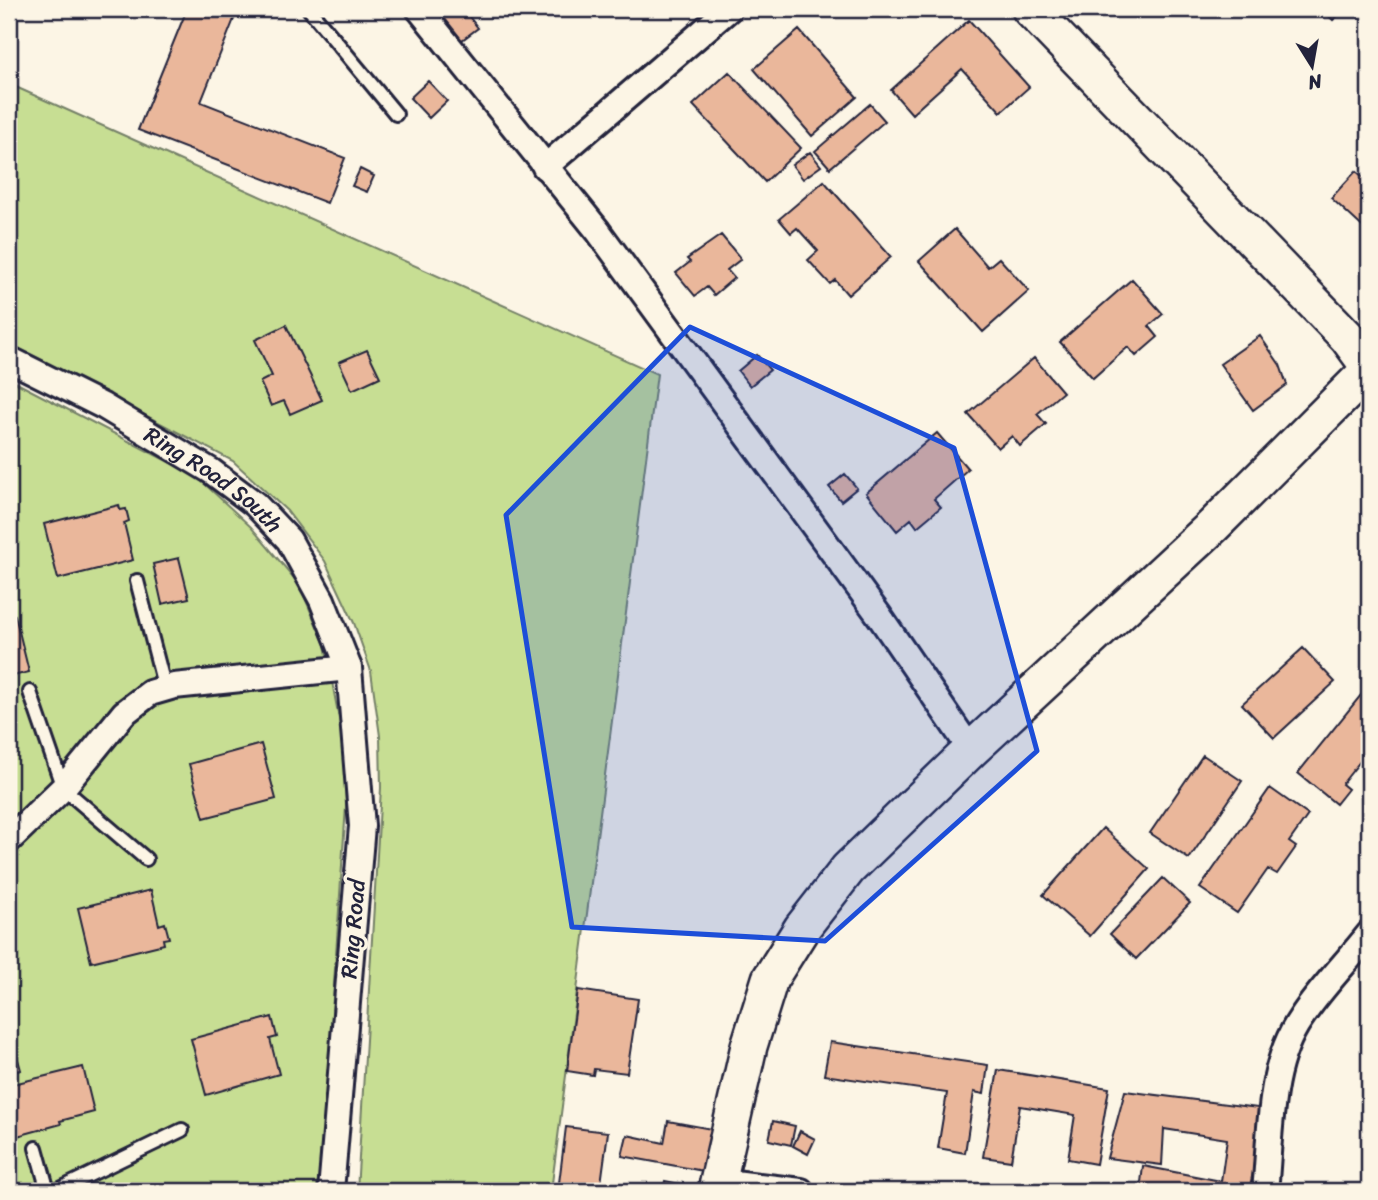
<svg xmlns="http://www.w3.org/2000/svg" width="1378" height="1200" font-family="Sriracha,sans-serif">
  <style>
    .green { fill: #c7de93; stroke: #748067; stroke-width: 2 }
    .building { fill: #eab79b; stroke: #22223b; stroke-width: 2 }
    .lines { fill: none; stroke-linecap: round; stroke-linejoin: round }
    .lane-casing { stroke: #22223b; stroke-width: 18 }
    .street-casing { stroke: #22223b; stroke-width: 30 }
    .secondary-casing { stroke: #22223b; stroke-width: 40 }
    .lane { stroke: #fcf5e5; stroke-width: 12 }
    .street { stroke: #fcf5e5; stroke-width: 24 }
    .secondary { stroke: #fcf5e5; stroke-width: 35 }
    .marked { fill: #1d4ed8; fill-opacity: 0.2; stroke: #1d4ed8; stroke-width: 5; stroke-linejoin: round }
    .labels { text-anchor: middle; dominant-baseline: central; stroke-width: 7; stroke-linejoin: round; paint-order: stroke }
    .street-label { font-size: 23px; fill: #22223b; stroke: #fcf5e5 }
  </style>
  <rect width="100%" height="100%" fill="#fcf5e5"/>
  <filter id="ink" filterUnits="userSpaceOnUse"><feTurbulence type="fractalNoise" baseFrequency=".0143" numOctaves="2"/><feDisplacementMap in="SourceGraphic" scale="14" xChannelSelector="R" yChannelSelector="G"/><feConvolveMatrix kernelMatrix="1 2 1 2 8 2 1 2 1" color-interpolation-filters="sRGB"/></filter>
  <g filter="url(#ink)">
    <path class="green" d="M9,84L657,374L551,1191H357L381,788L380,736L371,671L354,623L325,561L287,511L233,461L9,344Z
      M9,379L196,476L251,527L299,584L325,645L344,745L346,806L320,1191H9Z"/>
    <path class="building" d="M187,9H238L201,102L345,158L327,203L138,130Z
      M424,9H463L478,28L454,46Z
      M1322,9H1345L1333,20Z
      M969,20L1029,87L1001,112L962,69L912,114L891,90Z
      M799,30L857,97L812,136L754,69Z
      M729,72L801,148L765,182L693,105Z
      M428,81L447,101L429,118L410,98Z
      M870,104L885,121L830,168L815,151Z
      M810,152L821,166L803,179L792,165Z
      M360,169L374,176L367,192L352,186Z
      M1356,171L1369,182V233L1331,198Z
      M824,181L891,257L848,295L835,280L830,284L808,260L818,251L797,228L791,233L779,219Z
      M955,229L988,267L999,258L1029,291L983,332L919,261Z
      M721,235L741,259L727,270L734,278L714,295L707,287L695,296L676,273L690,262L687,259Z
      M1132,279L1163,314L1149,326L1158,337L1136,356L1128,347L1093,378L1060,342Z
      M286,325L322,400L290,414L284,401L271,406L260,382L272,376L255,340Z
      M1260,336L1280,365L1287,385L1253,410L1220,364Z
      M367,350L380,377L352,390L339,362Z
      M757,355L770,370L750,386L738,371Z
      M1034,358L1063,392L1037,414L1046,424L1020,446L1012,436L998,448L968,414Z
      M937,433L968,469L934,499L941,507L917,527L911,519L897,531L866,493Z
      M845,474L857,488L841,501L829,487Z
      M119,505L120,510L126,509L129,521L124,523L133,560L58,579L44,524Z
      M179,558L189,598L162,604L153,564Z
      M15,615L29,672L9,677V617Z
      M1303,648L1335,682L1274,738L1242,704Z
      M1369,685V750L1342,784L1348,789L1336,804L1298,773Z
      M261,744L276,799L204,818L189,764Z
      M1203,755L1242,781L1189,859L1150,833Z
      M1270,788L1308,815L1289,842L1296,847L1277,874L1268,869L1237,913L1200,888Z
      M1103,828L1149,869L1090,936L1043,895Z
      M1163,878L1190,903L1136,959L1110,934Z
      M151,890L159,925L165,923L169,938L163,939L164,944L91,962L78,908Z
      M578,990L638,999L627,1073L594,1069L593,1075L567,1071Z
      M272,1017L277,1037L270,1039L279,1074L206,1095L191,1039Z
      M830,1042L988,1065L984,1094L974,1092L965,1153L938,1148L947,1093L824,1075Z
      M14,1045L21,1070L9,1073V1046Z
      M83,1067L94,1112L60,1121L61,1124L10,1138L9,1085Z
      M998,1070L1109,1088L1096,1164L1068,1159L1075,1115L1020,1106L1011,1161L983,1157Z
      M1125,1091L1266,1109L1249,1191H1140L1143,1166L1221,1181L1227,1139L1164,1129L1162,1165L1107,1158Z
      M668,1121L717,1130L709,1172L622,1156L627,1135L664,1143Z
      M773,1121L795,1126L791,1145L769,1140Z
      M566,1127L608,1132L600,1191H558Z
      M800,1131L815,1139L808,1154L793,1146Z
      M665,1181L705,1189V1191H663Z"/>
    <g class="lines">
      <g class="lane-casing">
        <path id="lane" d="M309,9L396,114
          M137,581L165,689
          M30,692L63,788L146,859
          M36,1148L48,1191
          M56,1191L182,1130"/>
      </g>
      <g class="street-casing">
        <g id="street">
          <path d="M419,9L598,231L878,614L971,750"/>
          <path d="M545,167L729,9"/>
          <path id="s1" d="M9,359L103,406L211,471L255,504L289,540L322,600L349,668L362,826L331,1191"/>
          <path d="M9,840L63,788L124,713L150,693L174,686L349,668"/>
          <path d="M718,1181L801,1191"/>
          <path d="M1265,1191C1271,1135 1267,1067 1301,1018C1321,988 1347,962 1369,934"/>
        </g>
      </g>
      <g class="secondary-casing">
        <path id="secondary" d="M1030,9L1347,337L1369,367
          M716,1191L749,1046L770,979L802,928L848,869L971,750L1213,526L1369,370"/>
      </g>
      <use href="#lane" class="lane"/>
      <use href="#street" class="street"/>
      <use href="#secondary" class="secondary"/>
    </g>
  </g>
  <path class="marked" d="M690,327L954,448L1037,751L825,941L572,927L506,515Z"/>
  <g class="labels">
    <g class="street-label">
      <text stroke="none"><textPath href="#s1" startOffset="238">Ring Road South</textPath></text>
      <text transform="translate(353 929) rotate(-85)">Ring Road</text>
    </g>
  </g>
  <rect width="1378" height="1200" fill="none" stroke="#fcf5e5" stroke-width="35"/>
  <rect x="18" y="18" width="1343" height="1165" fill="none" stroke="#22223b" stroke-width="2.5" filter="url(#ink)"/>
  <g transform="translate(1312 66) rotate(169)" stroke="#fcf5e5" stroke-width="5" paint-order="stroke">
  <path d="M0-5L12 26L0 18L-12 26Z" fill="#22223b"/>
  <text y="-10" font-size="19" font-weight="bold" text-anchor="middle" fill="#22223b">N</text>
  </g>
</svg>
